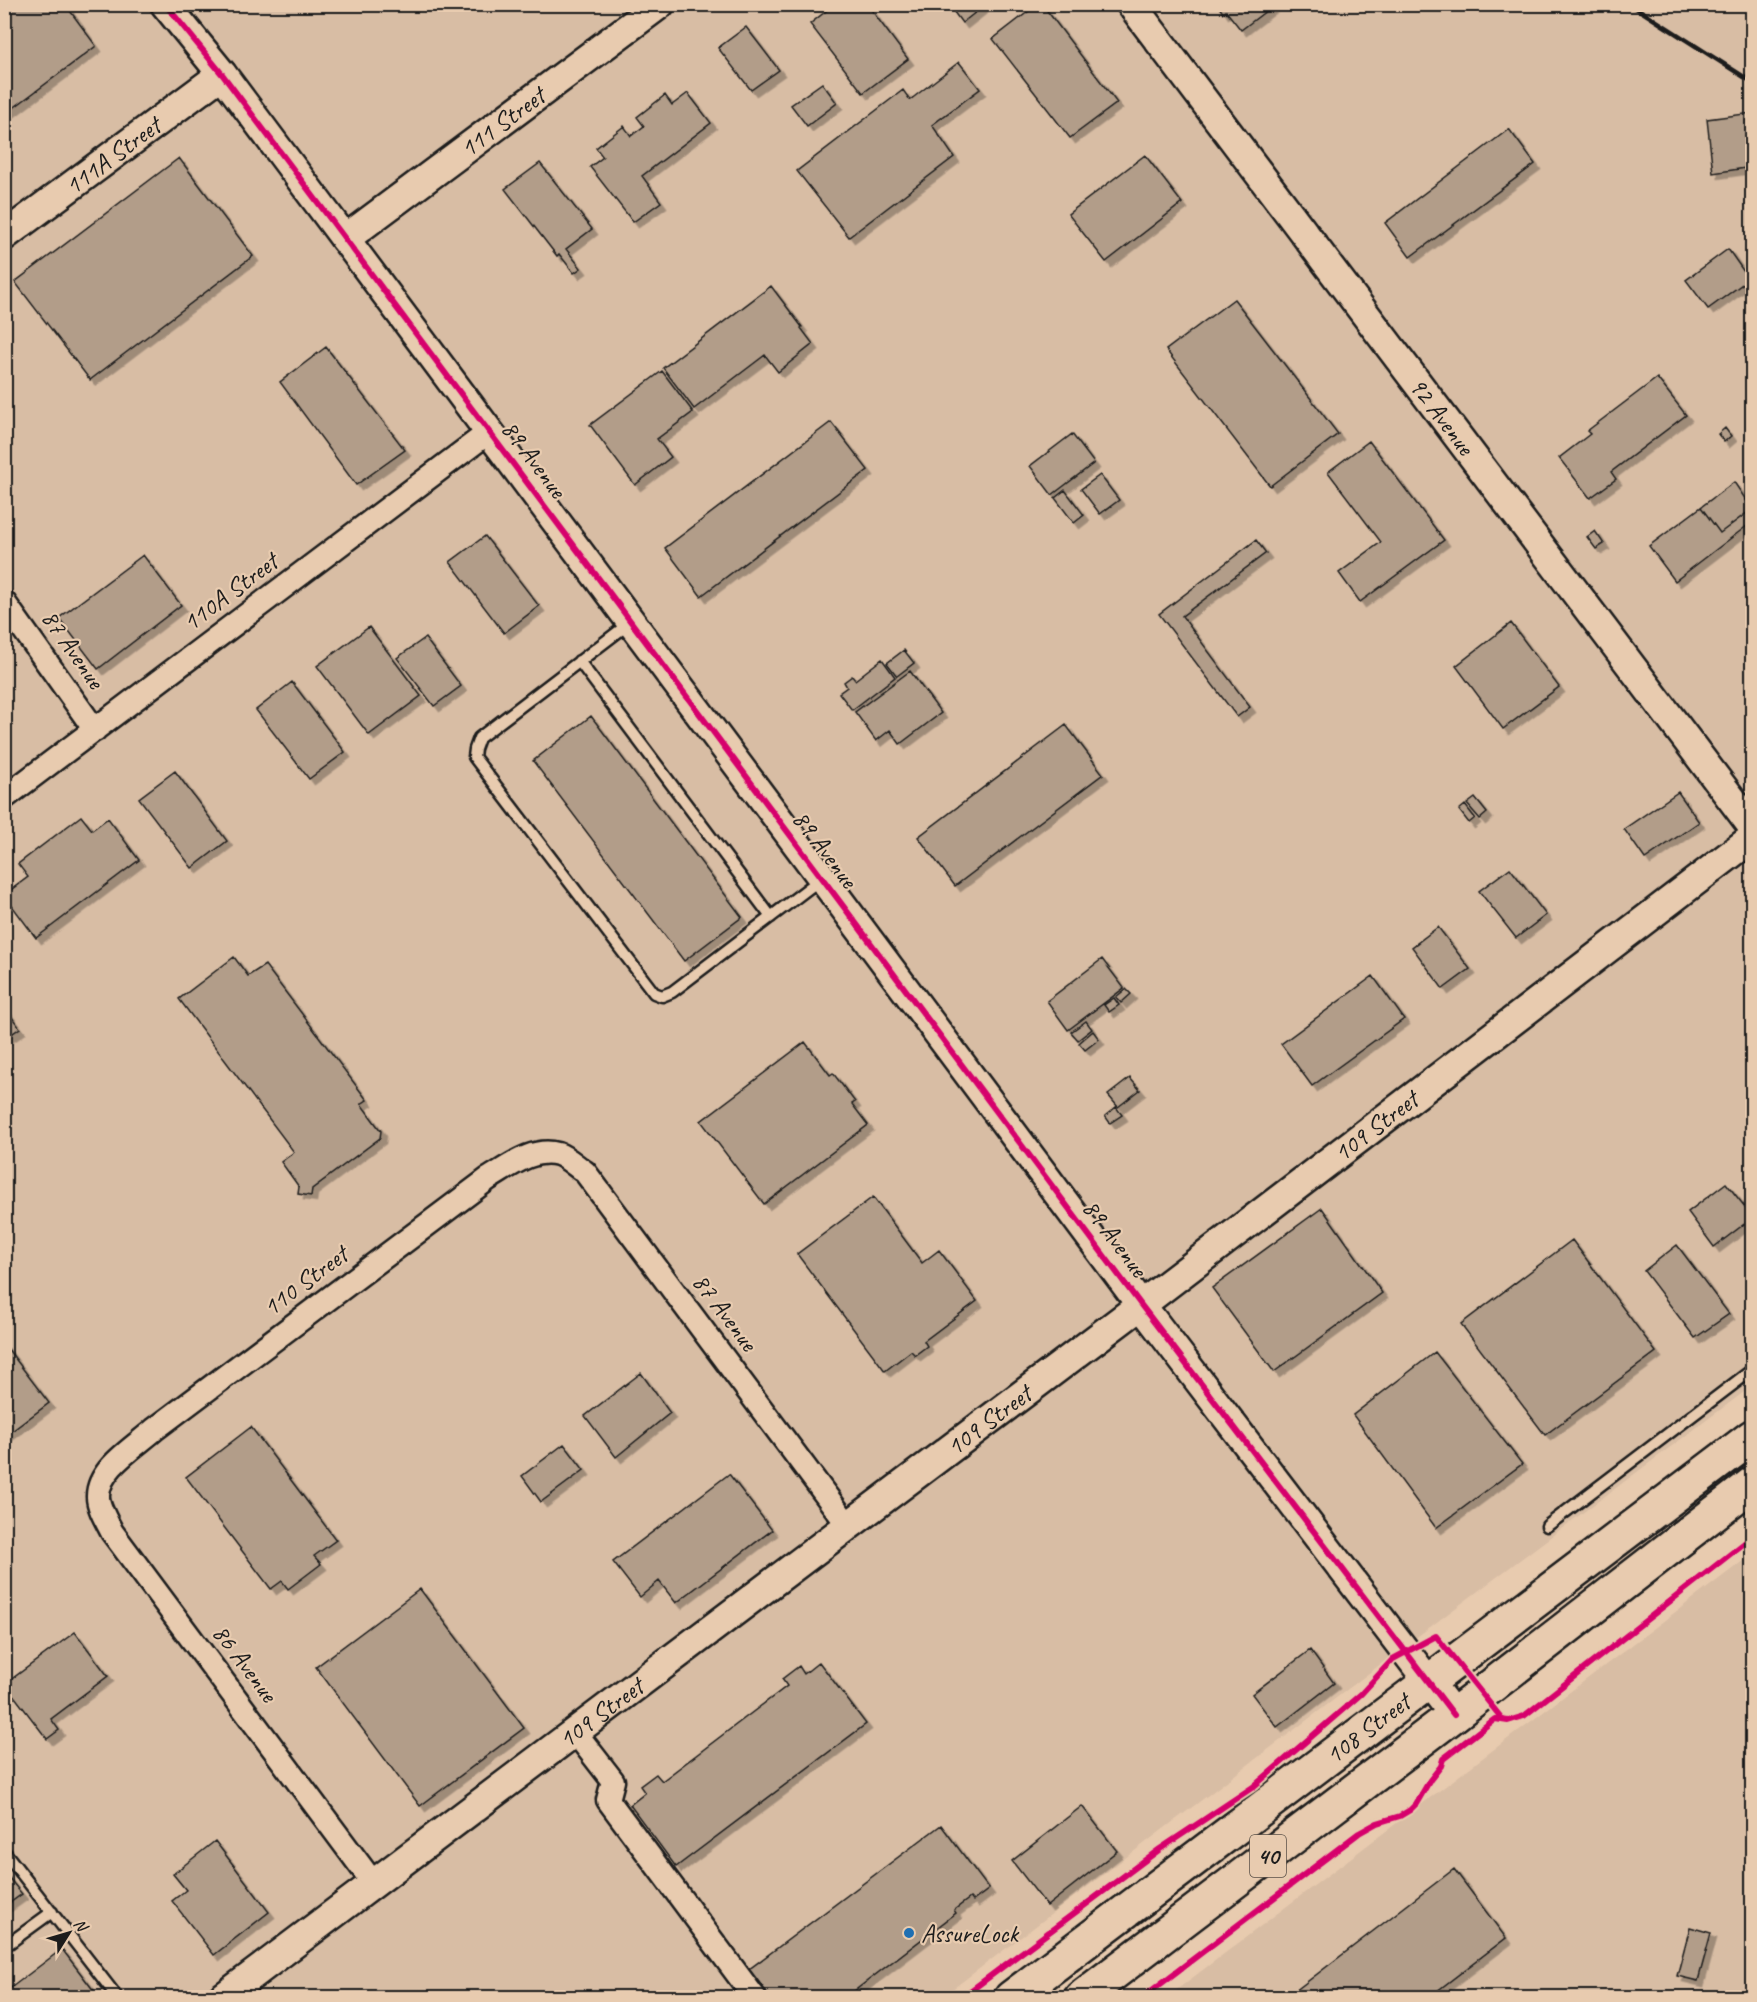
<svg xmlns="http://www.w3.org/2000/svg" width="1757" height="2002" font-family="Caveat,sans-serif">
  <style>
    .built { fill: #d8bda4 }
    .building { fill: #b29d89; stroke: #1c1c1c; stroke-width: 1.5; filter: url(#shadow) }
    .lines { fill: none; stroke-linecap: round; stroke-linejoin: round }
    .service-casing { stroke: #1c1c1c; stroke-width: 15 }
    .minor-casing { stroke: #1c1c1c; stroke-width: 27 }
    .tertiary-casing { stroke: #1c1c1c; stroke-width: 33 }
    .primary-casing { stroke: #1c1c1c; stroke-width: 38 }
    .service { stroke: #e8cbaf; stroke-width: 10 }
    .minor { stroke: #e8cbaf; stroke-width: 22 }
    .tertiary { stroke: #e8cbaf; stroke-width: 28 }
    .primary { stroke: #e8cbaf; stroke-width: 33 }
    .rail { stroke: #1c1c1c; stroke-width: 4.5 }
    .cycleway-casing { stroke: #e8cbaf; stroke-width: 10 }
    .cycleway { stroke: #d6006c; stroke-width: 6 }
    .poi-dot { fill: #1f6fb2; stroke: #e8cbaf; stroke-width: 2 }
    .labels { text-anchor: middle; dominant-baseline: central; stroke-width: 4.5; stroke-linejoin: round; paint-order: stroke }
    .shield { fill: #e8cbaf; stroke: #595048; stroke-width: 1.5 }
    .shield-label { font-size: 24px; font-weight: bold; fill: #1c1c1c }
    .street-label { font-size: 26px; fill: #1c1c1c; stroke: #e8cbaf }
    .poi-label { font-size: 26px; fill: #1c1c1c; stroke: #e8cbaf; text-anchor: start }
  </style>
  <defs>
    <filter id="shadow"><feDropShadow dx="5.5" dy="5.5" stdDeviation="0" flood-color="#0004"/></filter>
  </defs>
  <rect width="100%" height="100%" fill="#e8cbaf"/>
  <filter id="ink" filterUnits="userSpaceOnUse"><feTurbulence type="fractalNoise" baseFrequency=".0167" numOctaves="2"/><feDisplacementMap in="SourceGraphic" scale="12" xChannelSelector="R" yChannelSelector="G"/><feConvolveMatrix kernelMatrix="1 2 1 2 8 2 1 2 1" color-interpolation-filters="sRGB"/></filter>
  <g filter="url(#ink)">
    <path class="built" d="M5,5H1752V1386L1402,1648L942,1997L5,1998Z
      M1752,1554V1997H1167Z"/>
    <path class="building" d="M4,4H65L96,46L4,115Z
      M835,4H867L908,59L863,93L810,24Z
      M948,4H986L962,23Z
      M1038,4H1042L1117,103L1070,138L993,39Z
      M1217,4H1275L1241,30L1226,11L1223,13Z
      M746,27L779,70L751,90L718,48Z
      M959,62L980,89L932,125L954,157L849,237L797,171L903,90L910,100Z
      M822,83L837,103L807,126L791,105Z
      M688,93L711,123L642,176L661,202L633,222L590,167L603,157L596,148L624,126L631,136L644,126L637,117L665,95L672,105Z
      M1752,113V167L1713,173L1707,119Z
      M1509,129L1535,164L1410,257L1385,223Z
      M1145,155L1182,203L1106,262L1068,214Z
      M179,158L253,256L90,380L15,282Z
      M540,163L592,229L566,249L581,268L574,273L559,254L557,256L505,189Z
      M1728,249L1749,279L1708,309L1686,280Z
      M771,286L802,327L801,328L813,344L778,372L765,355L694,409L663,368Z
      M1234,299L1338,434L1270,486L1166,350Z
      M326,347L405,450L356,485L280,382Z
      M662,371L693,412L657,439L671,457L635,485L590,425Z
      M1657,378L1686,415L1611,472L1616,479L1590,498L1559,458L1590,434L1587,431Z
      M831,422L868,470L701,596L665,548Z
      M1725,428L1731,436L1724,442L1718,434Z
      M1072,434L1094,463L1052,495L1030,466Z
      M1369,441L1444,540L1360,602L1339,573L1381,542L1328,472Z
      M1100,475L1119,500L1100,514L1081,489Z
      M1734,482L1752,509L1720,533L1701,507Z
      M1065,490L1084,515L1074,523L1055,498Z
      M1701,507L1720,533L1752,509V522L1675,581L1649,546Z
      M1595,531L1604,544L1596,549L1587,537Z
      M485,536L539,606L504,633L450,562Z
      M1256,540L1266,553L1182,616L1250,707L1237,717L1159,614Z
      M143,555L181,605L98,669L59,618Z
      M1511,623L1559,687L1503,729L1456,666Z
      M369,627L421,696L369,735L317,666Z
      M425,638L461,686L434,706L397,658Z
      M904,650L914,663L897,676L887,663Z
      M882,659L895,677L852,710L839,693L847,687L844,682L852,676L855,680Z
      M910,671L941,713L900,744L890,730L876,741L855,712Z
      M292,682L345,752L309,779L256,710Z
      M591,716L742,917L684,961L533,761Z
      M1066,725L1103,774L955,886L918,837Z
      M175,771L227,841L192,868L139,798Z
      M1678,792L1699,822L1645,859L1624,829Z
      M1475,798L1487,813L1480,819L1467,804Z
      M1465,805L1475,818L1469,823L1459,810Z
      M81,816L92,830L108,818L139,860L36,938L4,895L28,877L18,864Z
      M1510,868L1546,915L1516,938L1479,891Z
      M1438,927L1470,969L1443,989L1412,947Z
      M234,957L248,976L265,965L367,1100L361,1104L381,1131L380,1138L312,1189L311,1196L298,1194L299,1187L281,1162L294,1152L179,999Z
      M1102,959L1124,988L1068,1030L1047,1001Z
      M1373,976L1404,1019L1312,1086L1281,1044Z
      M1126,989L1131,994L1121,1003L1116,997Z
      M1114,998L1119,1005L1109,1012L1104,1005Z
      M4,1007L20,1028L4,1039Z
      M1086,1021L1092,1029L1078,1040L1071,1032Z
      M1093,1031L1099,1039L1085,1050L1079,1043Z
      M805,1042L830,1075L833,1073L855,1102L852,1104L868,1125L764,1204L701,1121Z
      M1130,1078L1140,1090L1118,1107L1108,1095Z
      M1116,1107L1122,1115L1110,1123L1105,1116Z
      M1726,1183L1745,1207L1752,1201V1221L1751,1219L1714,1247L1688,1212Z
      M873,1197L922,1263L939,1250L977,1301L924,1341L927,1346L915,1355L911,1351L885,1371L797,1254Z
      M1322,1208L1382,1293L1274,1372L1212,1288Z
      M1572,1240L1656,1352L1545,1435L1461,1324Z
      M1677,1245L1729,1314L1695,1338L1644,1271Z
      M4,1344L49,1403L4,1437Z
      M1435,1352L1522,1464L1436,1528L1353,1415Z
      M641,1373L670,1413L616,1457L585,1416Z
      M251,1427L336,1540L314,1556L321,1564L288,1589L282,1581L271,1589L186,1477Z
      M564,1444L584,1470L541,1502L522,1476Z
      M729,1474L772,1530L676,1603L659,1581L640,1597L613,1562Z
      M420,1589L524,1728L420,1806L316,1667Z
      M75,1632L108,1676L51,1719L59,1730L47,1739L5,1684Z
      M1310,1650L1334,1683L1277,1727L1252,1694Z
      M819,1662L866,1724L676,1867L630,1805L645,1793L640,1786L656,1774L662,1781L787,1686L782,1679L799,1666L804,1674Z
      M1082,1806L1117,1851L1047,1906L1012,1861Z
      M941,1825L989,1889L973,1901L970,1898L954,1910L956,1913L845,1998H769L748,1970Z
      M215,1841L269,1912L214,1955L172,1901L186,1890L173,1874Z
      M1454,1869L1506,1938L1428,1998H1286Z
      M4,1872L22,1894L4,1907Z
      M1690,1927L1711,1933L1698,1981L1677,1976Z
      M62,1949L94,1991L86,1998H4V1993Z"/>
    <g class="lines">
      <g class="service-casing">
        <path id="service" d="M631,622L479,738L475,749L474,757L654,993L662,996L672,992L822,878
          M579,661L771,917
          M1547,1526L1752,1370
          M4,1851L118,1998
          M4,1947L52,1912"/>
      </g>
      <g class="minor-casing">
        <path id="minor" d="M4,602L95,730
          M4,798L489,432
          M575,1732L613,1781L608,1800L755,1998
          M374,1884L112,1532C107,1522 98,1507 98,1497C97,1469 136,1446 155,1429L488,1179C509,1167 532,1147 558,1154C567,1157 577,1167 585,1172L848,1525"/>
      </g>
      <g class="tertiary-casing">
        <g id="tertiary">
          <path d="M165,4L222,74L1141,1305L1454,1715"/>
          <path id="s1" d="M1131,4L1752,826"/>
          <path id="s2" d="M4,236L222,74"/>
          <path id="s3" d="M345,239L660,4"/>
          <path id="s4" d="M222,1998L1141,1305L1752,838"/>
        </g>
      </g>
      <g class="primary-casing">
        <g id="primary">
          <path id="s5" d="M1011,1998L1752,1437"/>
          <path d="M1081,1998L1454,1715L1752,1484"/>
        </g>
      </g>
      <use href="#service" class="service"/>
      <use href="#minor" class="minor"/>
      <use href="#tertiary" class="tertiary"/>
      <use href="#primary" class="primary"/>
      <path class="rail" d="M1630,4L1752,82"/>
      <g class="cycleway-casing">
        <path id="cycleway" d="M165,4L222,74L1141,1305L1454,1715
          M961,1998L1160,1849L1253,1787L1361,1694L1393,1659L1436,1636L1503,1720
          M1142,1998L1359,1833L1377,1823L1400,1816L1410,1810L1416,1804L1430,1780L1441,1766L1443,1759L1495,1719L1508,1721L1524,1716L1752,1537"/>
      </g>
      <use href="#cycleway" class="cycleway"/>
    </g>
  </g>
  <circle class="poi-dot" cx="909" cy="1933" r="6"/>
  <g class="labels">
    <rect class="shield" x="1250" y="1835" width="36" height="42" rx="4.5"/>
    <g class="shield-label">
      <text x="1268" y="1856">40</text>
    </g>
    <g class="street-label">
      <text stroke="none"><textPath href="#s3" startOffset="196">111 Street</textPath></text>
      <text stroke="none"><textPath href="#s2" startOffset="135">111A Street</textPath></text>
      <text stroke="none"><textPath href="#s1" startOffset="516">92 Avenue</textPath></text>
      <text transform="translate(534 459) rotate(53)">89 Avenue</text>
      <text transform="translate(230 592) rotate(-37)">110A Street</text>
      <text transform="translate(73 649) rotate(55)">87 Avenue</text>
      <text transform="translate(825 849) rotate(53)">89 Avenue</text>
      <text stroke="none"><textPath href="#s4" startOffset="1446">109 Street</textPath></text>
      <text transform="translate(1115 1238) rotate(53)">89 Avenue</text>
      <text transform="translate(305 1281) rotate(-37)">110 Street</text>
      <text transform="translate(725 1312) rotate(53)">87 Avenue</text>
      <text stroke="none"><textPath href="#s4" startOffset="960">109 Street</textPath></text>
      <text transform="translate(245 1663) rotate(53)">86 Avenue</text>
      <text stroke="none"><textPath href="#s4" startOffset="474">109 Street</textPath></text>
      <text stroke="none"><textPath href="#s5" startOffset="447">108 Street</textPath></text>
    </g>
    <g class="poi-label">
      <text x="921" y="1933">AssureLock</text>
    </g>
  </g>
  <rect width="1757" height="2002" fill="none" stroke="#e8cbaf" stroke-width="24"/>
  <rect x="12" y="12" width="1733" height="1978" fill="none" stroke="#1c1c1c" stroke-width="2" filter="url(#ink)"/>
  <g transform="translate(69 1933) rotate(53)" stroke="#e8cbaf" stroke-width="4.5" paint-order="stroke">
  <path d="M0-4.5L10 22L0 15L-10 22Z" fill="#1c1c1c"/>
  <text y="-9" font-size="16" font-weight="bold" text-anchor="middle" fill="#1c1c1c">N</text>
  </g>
</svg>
